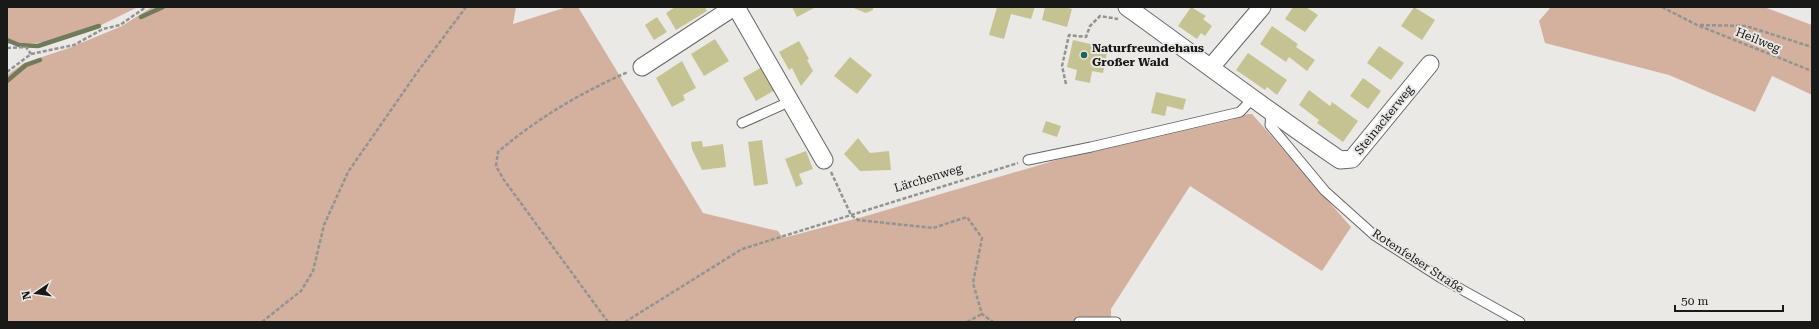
<svg xmlns="http://www.w3.org/2000/svg" width="1819" height="329" font-family="'Roboto Serif',serif">
  <style>
    .green { fill: #d3b19e }
    .lines { fill: none; stroke-linecap: round; stroke-linejoin: round }
    .stream { stroke: #707b5b; stroke-width: 4.5 }
    .building { fill: #c6c392 }
    .lane-casing { stroke: #676664; stroke-width: 11 }
    .street-casing { stroke: #676664; stroke-width: 19 }
    .path { stroke: #939390; stroke-width: 2.5; stroke-dasharray: 4 2; stroke-linecap: butt }
    .lane { stroke: #fff; stroke-width: 9 }
    .street { stroke: #fff; stroke-width: 17 }
    .poi-dot { fill: #1d6357; stroke: #eae9e6; stroke-width: 1.5 }
    .labels { text-anchor: middle; dominant-baseline: central; stroke-width: 4; stroke-linejoin: round; paint-order: stroke }
    .street-label { font-size: 12px; fill: #191918; stroke: #eae9e6 }
    .poi-label { font-size: 12px; font-weight: bold; fill: #191918; stroke: #eae9e6; text-anchor: start }
  </style>
  <rect width="100%" height="100%" fill="#eae9e6"/>
  <path class="green" d="M7,7H138L85,33L57,42L7,44Z
    M152,7H516L513,24L567,7H578L703,213L778,231L783,238L866,216L1053,161L1231,120L1248,114H1252L1351,227L1322,271L1190,186L1111,309V322H7V75L24,63L69,48L122,26Z
    M1551,7H1764L1812,25V95L1772,76L1755,112L1669,75L1545,43L1539,21Z"/>
  <g class="lines">
    <path class="stream" d="M141,17L163,7
      M7,40L19,45L38,46L99,26
      M7,81L26,65L40,60"/>
  </g>
  <path class="building" d="M675,7H705L707,11L676,30L666,13Z
    M792,7H816L797,17Z
    M851,7H873V10L866,13Z
    M997,7H1035L1031,19L1011,14L1004,39L989,35Z
    M1045,7H1064L1072,9L1067,27L1042,20Z
    M1191,7L1206,16L1203,19L1212,26L1205,36L1201,33L1197,39L1178,26Z
    M1293,7H1306L1318,15L1305,32L1285,19Z
    M1414,7L1435,20L1422,40L1401,26Z
    M657,17L667,32L654,40L645,25Z
    M1272,26L1298,44L1296,47L1315,60L1307,71L1289,57L1286,62L1260,44Z
    M715,39L729,61L704,76L691,54Z
    M1073,40L1108,48L1103,73L1092,71L1090,83L1075,80L1077,70L1067,67Z
    M799,41L809,59L807,60L813,71L801,86L792,68L789,70L779,52Z
    M1379,46L1404,63L1391,80L1367,63Z
    M1248,53L1287,80L1277,95L1267,87L1265,90L1236,70Z
    M850,57L872,75L857,94L834,76Z
    M682,61L696,88L683,95L685,100L672,107L656,78Z
    M762,67L775,90L756,101L743,78Z
    M1363,78L1381,91L1368,109L1350,96Z
    M1309,90L1330,106L1332,102L1358,121L1343,142L1317,123L1319,120L1299,105Z
    M1156,92L1186,99L1183,110L1167,106L1165,116L1151,113Z
    M1046,121L1061,126L1057,137L1042,132Z
    M858,138L870,153L889,151L891,170L860,171L844,154Z
    M762,140L768,184L754,186L748,142Z
    M702,141L703,147L723,144L726,167L702,170L692,149L691,142Z
    M806,151L813,169L799,174L803,184L796,187L785,159Z"/>
  <g class="lines">
    <g class="lane-casing">
      <path id="lane" d="M1271,113L1270,125L1325,191L1374,235L1441,278L1520,322
        M742,123L791,101
        M1028,160L1091,147L1240,112L1252,99
        M1079,322H1116"/>
    </g>
    <g class="street-casing">
      <path id="street" d="M736,7L824,160
        M1127,7C1198,58 1268,111 1340,160L1352,159L1430,64
        M642,67L734,7
        M1211,67L1262,7"/>
    </g>
    <path class="path" d="M1662,7L1697,25L1812,71
      M1700,25L1746,26L1812,47
      M7,48L26,47L31,54
      M7,72L31,54L74,45L103,29L120,25L146,7
      M1066,84L1062,66L1069,35L1086,37L1090,26L1100,16L1118,19
      M831,172L851,215L858,220L933,228L967,217L982,238L973,283L982,314L993,322
      M262,322L301,291L313,271L324,225L348,172L416,74L466,7
      M608,322L504,180L496,166L498,152C536,119 582,92 628,72
      M625,322L742,249L1018,163
      M967,322L982,314"/>
    <use href="#lane" class="lane"/>
    <use href="#street" class="street"/>
  </g>
  <circle class="poi-dot" cx="1084" cy="55" r="4"/>
  <g class="labels">
    <g class="street-label">
      <text transform="translate(1758 40) rotate(22)">Heilweg</text>
      <text transform="translate(1384 120) rotate(-51)">Steinackerweg</text>
      <text transform="translate(928 178) rotate(-17)">Lärchenweg</text>
      <text transform="translate(1418 261) rotate(33)">Rotenfelser Straße</text>
    </g>
    <g class="poi-label">
      <text x="1092" y="48">Naturfreundehaus<tspan x="1092" dy="14">Großer Wald</tspan></text>
    </g>
  </g>
  <rect width="1819" height="329" fill="none" stroke="#191918" stroke-width="16"/>
  <g transform="translate(36 293) rotate(257)" stroke="#eae9e6" stroke-width="3" paint-order="stroke">
  <path d="M0-3L7 15L0 10L-7 15Z" fill="#191918"/>
  <text y="-6" font-size="11" font-weight="bold" text-anchor="middle" fill="#191918">N</text>
  </g>
  <path d="M1675 305v6h108v-6" fill="none" stroke="#191918" stroke-width="2"/>
  <text x="1681" y="305" font-size="12" fill="#191918" stroke="#eae9e6" stroke-width="3" paint-order="stroke">50 m</text>
</svg>
